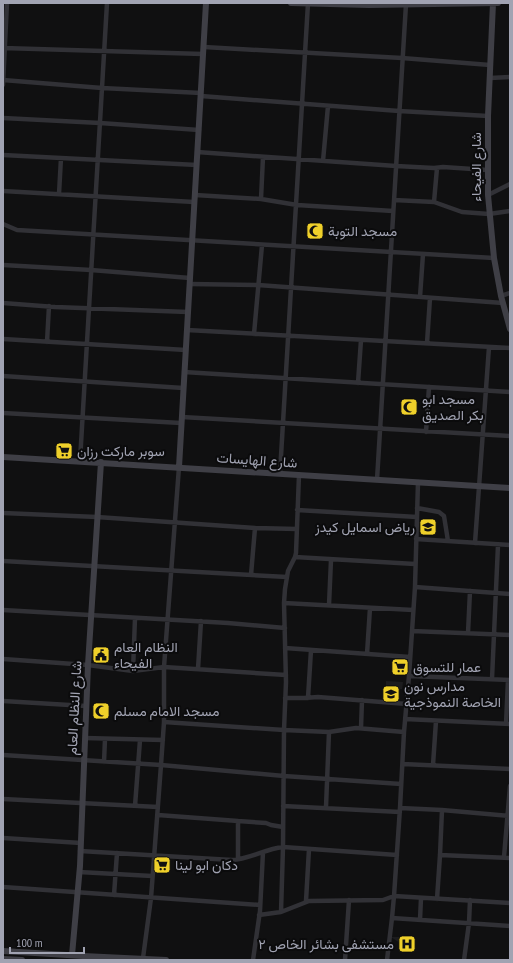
<svg xmlns="http://www.w3.org/2000/svg" width="513" height="963" font-family="'PT Sans Narrow',Vazirmatn,sans-serif">
  <style>
    .built { fill: #1c1c1e }
    .lines { fill: none; stroke-linecap: round; stroke-linejoin: round }
    .street { stroke: #313136; stroke-width: 4.5 }
    .secondary { stroke: #3f3f46; stroke-width: 6 }
    .labels { text-anchor: middle; dominant-baseline: central; stroke-width: 4; stroke-linejoin: round; paint-order: stroke }
    .street-label { font-size: 14px; fill: #a1a3b2; stroke: #0b0b0c }
    .poi-label { font-size: 14px; fill: #a1a3b2; stroke: #0b0b0c; text-anchor: start }
  </style>
  <rect width="100%" height="100%" fill="#101011"/>
  <path class="built" d="M386,681L403,682L402,689H396L395,699H386Z
    M391,937H412V951Z"/>
  <g class="lines">
    <path class="street" d="M204,47L402,58L490,65
      M3,48L203,54
      M490,78L510,77
      M3,80L102,88L201,93
      M3,85L7,3
      M201,96L399,111L488,116
      M3,118L100,123L199,130
      M197,152L396,166L434,168L443,167L487,170
      M3,155L197,165
      M323,161L328,106
      M3,191L194,202
      M59,194L61,158
      M195,195L261,199L297,205L393,211
      M488,195L510,184
      M261,199L263,157
      M394,200L434,202L462,212L489,214L510,211
      M434,202L437,168
      M3,224L17,230L494,258
      M3,265L91,270L190,278
      M190,284L258,285L503,303
      M501,296L510,293
      M420,297L423,254
      M3,303L55,307L188,312
      M187,330L510,348
      M254,334L262,245
      M3,339L186,350
      M47,342L49,306
      M427,343L430,298
      M184,372L510,392
      M3,376L183,388
      M358,383L361,340
      M3,413L181,423
      M182,417L510,436
      M426,432L429,387
      M80,461L107,3
      M280,473L308,3
      M377,480L406,4
      M417,508L439,512L444,516L448,541
      M297,510L417,517
      M3,513L97,517L255,528L297,529
      M416,539L510,545
      M475,543L489,347
      M295,557L415,564
      M3,561L287,577
      M251,575L255,528
      M415,587L510,594
      M284,603L413,610
      M329,605L331,560
      M3,610L228,623L285,628
      M412,631L510,635
      M468,633L470,591
      M285,648L410,657
      M367,654L370,608
      M3,659L88,665L133,671L164,667L286,675
      M198,669L201,621
      M133,671L135,618
      M409,676L510,680
      M492,679L498,545
      M285,698H304L318,697L407,704
      M308,698L311,650
      M3,701L86,706
      M405,719L510,724
      M164,722L284,730L329,732L356,728L404,732
      M506,724L508,680
      M361,728L362,700
      M85,738L163,740
      M3,755L161,765L284,776L401,784
      M104,762L105,739
      M403,764L510,769
      M433,765L436,721
      M3,799L158,807
      M135,806L140,740
      M283,806L400,812
      M326,807L329,732
      M400,808L442,810L510,816
      M158,815L238,821V859
      M238,821L266,823L271,825L283,827
      M3,838L81,843
      M80,851L232,860C250,859 265,849 283,847L397,855
      M440,855L510,858
      M504,857L510,786
      M79,872L152,876
      M3,887L260,905
      M114,895L117,853
      M437,899L440,855L442,810
      M306,901L309,849
      M281,912L283,847L284,730L286,682L284,603L285,589L288,571L295,557L296,553L299,475
      M259,915L281,912L309,901L383,900L394,896L510,903
      M392,918L510,926
      M420,920L421,898
      M143,958L151,898L161,765L164,722V667L179,467
      M253,960L260,911L263,852
      M345,960L349,900
      M387,960L392,918L394,896L400,808L404,732L409,676L415,587L418,482
      M464,960L469,923L470,900"/>
    <path class="secondary" d="M291,3L369,5L498,3
      M493,3L488,116V195L494,258L501,296L510,329
      M3,457L510,488
      M179,467L206,3
      M3,951L83,956L166,960
      M72,955L80,866L88,665L101,462
      M3,959L22,960"/>
  </g>
  <defs>
    <g id="mosque-square" transform="scale(0.9)"><rect x="-9" y="-9" width="18" height="18" rx="4" fill="#efd02a" stroke="#0b0b0c"/><path d="M3.5-4.9A6 6 0 1 0 3.5 4.9A5 5 0 1 1 3.5-4.9Z" fill="#111"/></g>
    <g id="supermarket-square" transform="scale(0.9)"><rect x="-9" y="-9" width="18" height="18" rx="4" fill="#efd02a" stroke="#0b0b0c"/><path d="M-6-5.5h2.5l.6 2H6L4.5 2H-2.5L-4.4-4H-6ZM-1.5 3.2a1.3 1.3 0 1 0 .1 0ZM3 3.2a1.3 1.3 0 1 0 .1 0Z" fill="#111"/></g>
    <g id="school-square" transform="scale(0.9)"><rect x="-9" y="-9" width="18" height="18" rx="4" fill="#efd02a" stroke="#0b0b0c"/><path d="M0-5L7-2L0 1L-7-2ZM-4 1L0 2.5L4 1V4Q0 6-4 4Z" fill="#111"/></g>
    <g id="civic-square" transform="scale(0.9)"><rect x="-9" y="-9" width="18" height="18" rx="4" fill="#efd02a" stroke="#0b0b0c"/><path d="M-.6-6.5H3V-4.5H.6V-3L4-1V1h2V6H-6V1h2V-1L-.6-3ZM-1.2 2.5V6h2.4V2.5Z" fill="#111"/></g>
    <g id="hospital-square" transform="scale(0.9)"><rect x="-9" y="-9" width="18" height="18" rx="4" fill="#efd02a" stroke="#0b0b0c"/><path d="M-5-5h3v3.5h4V-5h3V5h-3V1.5h-4V5h-3Z" fill="#111"/></g>
  </defs>
  <g fill-rule="evenodd">
    <use href="#mosque-square" x="315" y="231"/>
    <use href="#mosque-square" x="409" y="407"/>
    <use href="#supermarket-square" x="64" y="451"/>
    <use href="#school-square" x="428" y="527"/>
    <use href="#civic-square" x="101" y="655"/>
    <use href="#supermarket-square" x="400" y="667"/>
    <use href="#school-square" x="391" y="694"/>
    <use href="#mosque-square" x="101" y="711"/>
    <use href="#supermarket-square" x="162" y="865"/>
    <use href="#hospital-square" x="407" y="944"/>
  </g>
  <g class="labels">
    <g class="street-label">
      <text transform="translate(476 167) rotate(-90)">شارع الفيحاء</text>
      <text transform="translate(257 460) rotate(4)">شارع الهايسات</text>
      <text transform="translate(74 708) rotate(-87)">شارع النظام العام</text>
    </g>
    <g class="poi-label">
      <text x="328" y="231">مسجد التوبة</text>
      <text x="422" y="399">مسجد ابو<tspan x="422" dy="16">بكر الصديق</tspan></text>
      <text x="77" y="451">سوبر ماركت رزان</text>
      <text x="415" y="527" text-anchor="end">رياض اسمايل كيدز</text>
      <text x="114" y="647">النظام العام<tspan x="114" dy="16">الفيحاء</tspan></text>
      <text x="413" y="667">عمار للتسوق</text>
      <text x="404" y="686">مدارس نون<tspan x="404" dy="16">الخاصة النموذجية</tspan></text>
      <text x="114" y="711">مسجد الامام مسلم</text>
      <text x="175" y="865">دكان ابو لينا</text>
      <text x="394" y="944" text-anchor="end">مستشفى بشائر الخاص ٢</text>
    </g>
  </g>
  <rect width="513" height="963" fill="none" stroke="#a1a3b2" stroke-width="8"/>
  <path d="M10 947v6h74v-6" fill="none" stroke="#a1a3b2" stroke-width="2"/>
  <text x="16" y="947" font-size="12" fill="#a1a3b2" stroke="#0b0b0c" stroke-width="3" paint-order="stroke">100 m</text>
</svg>
